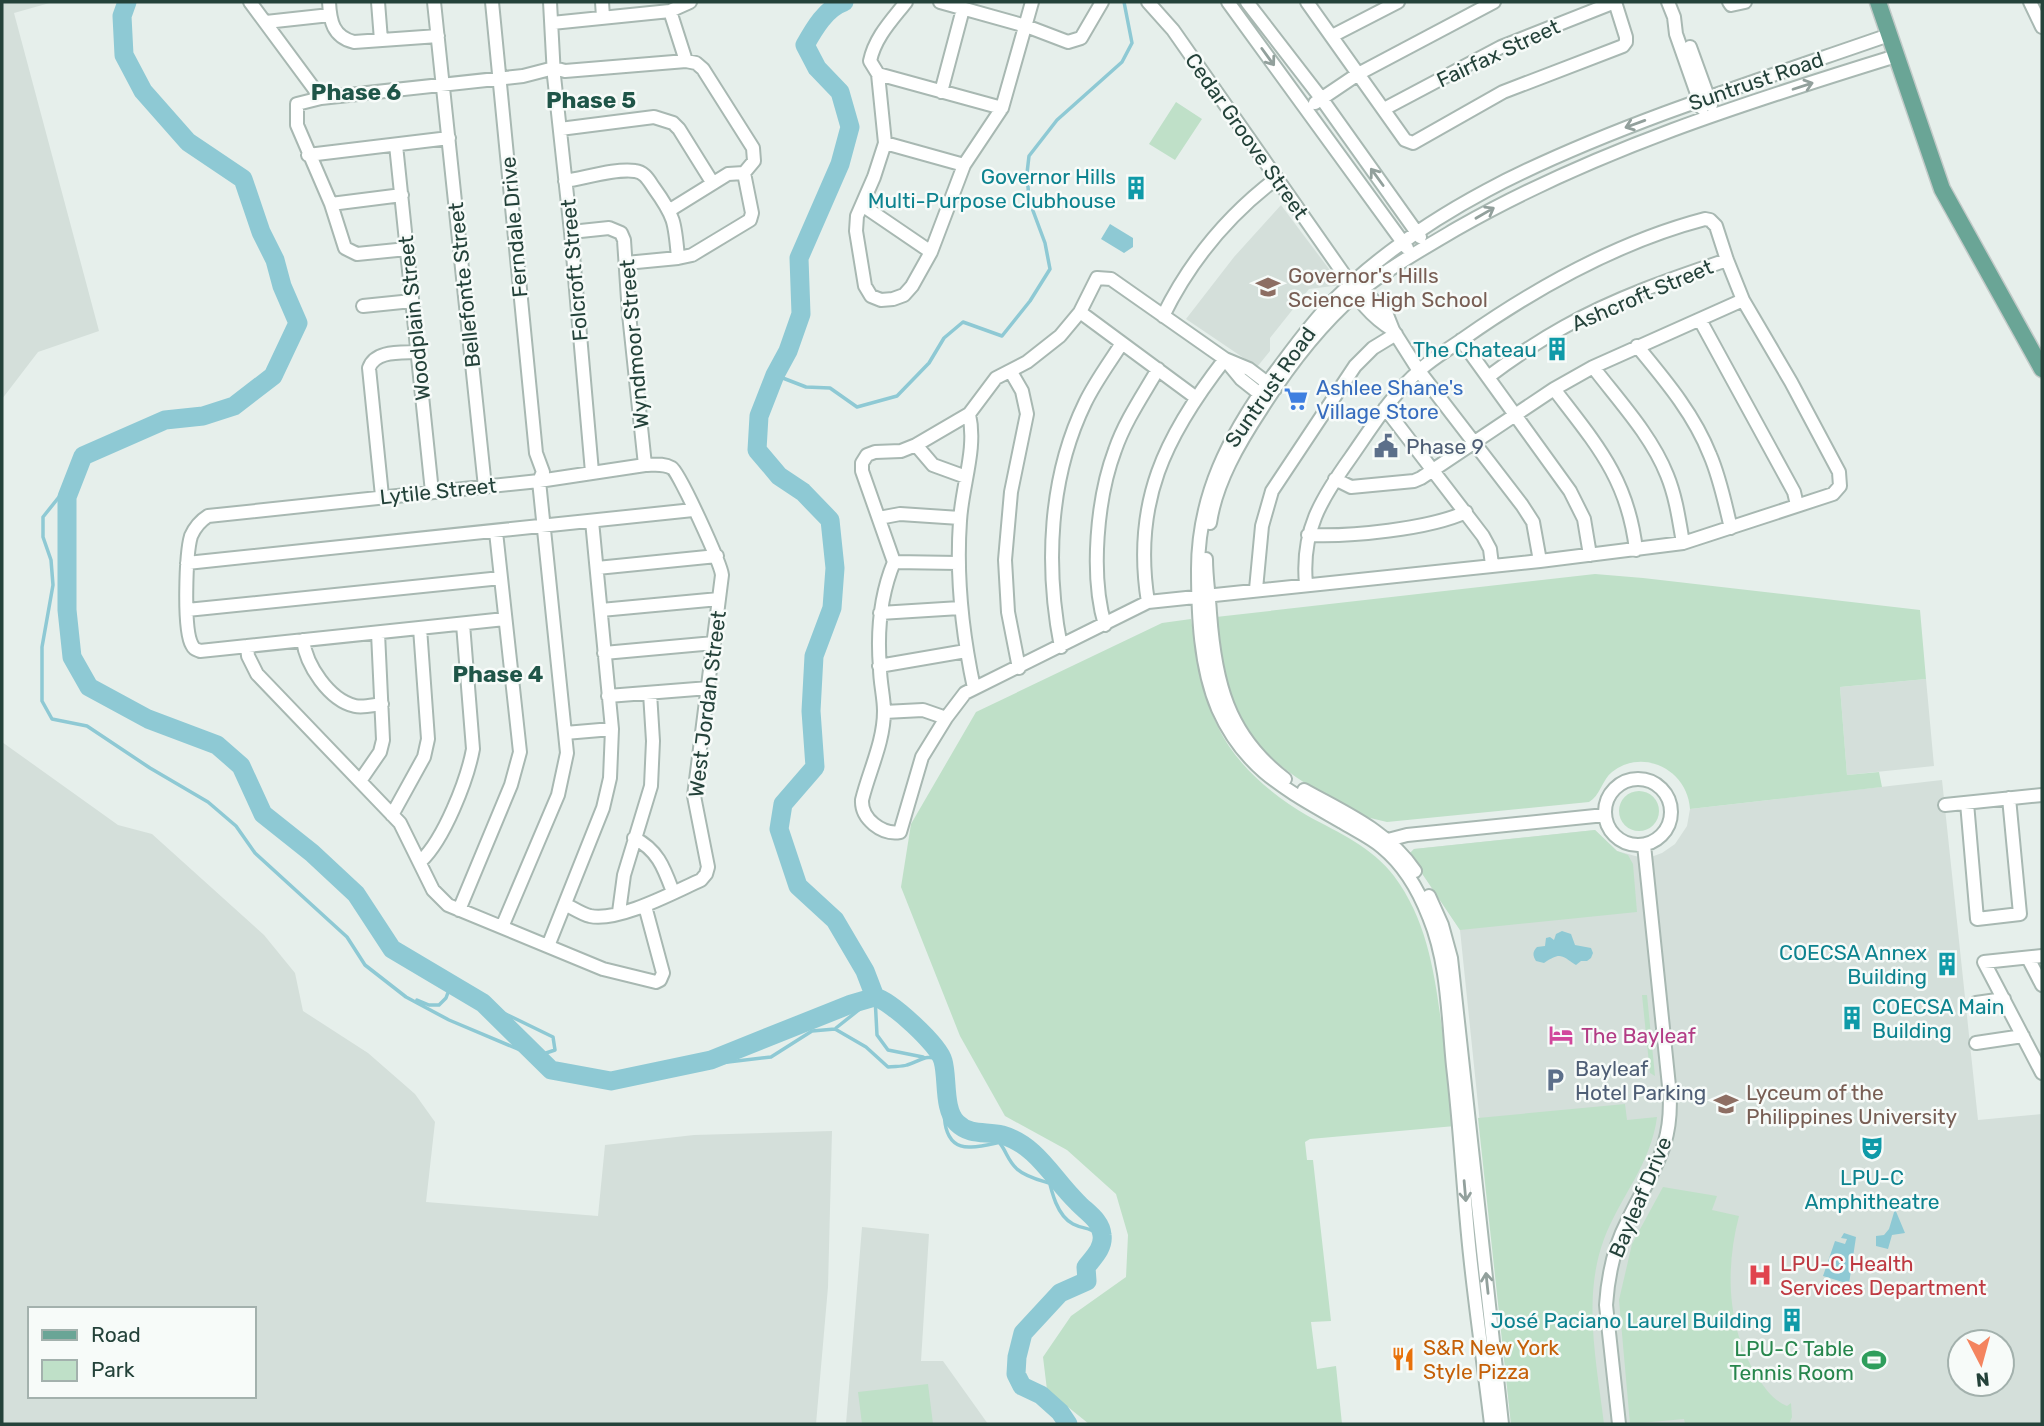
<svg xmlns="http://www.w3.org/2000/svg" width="2044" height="1426" font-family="Rubik,sans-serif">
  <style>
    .built { fill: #d4dfda; fill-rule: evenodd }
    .green { fill: #bfe0c8 }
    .water { fill: #8ec9d4 }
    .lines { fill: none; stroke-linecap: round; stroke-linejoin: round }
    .stream { stroke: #8ec9d4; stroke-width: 3.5 }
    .river { stroke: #8ec9d4; stroke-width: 19 }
    .minor-casing { stroke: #a8b8b2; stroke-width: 16 }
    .major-casing { stroke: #c2cac8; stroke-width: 19 }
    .minor { stroke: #fff; stroke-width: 12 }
    .major { stroke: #6aa596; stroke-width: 16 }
    .oneway { stroke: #92a09c }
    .labels { text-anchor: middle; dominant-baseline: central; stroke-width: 5; stroke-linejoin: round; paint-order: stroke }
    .street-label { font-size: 21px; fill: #24423a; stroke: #f7fbf9 }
    .culture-label { font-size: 21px; fill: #0d838f; stroke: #f7fbf9; text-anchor: end }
    .education-label { font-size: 21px; fill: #785e54; stroke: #f7fbf9; text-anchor: start }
    .shop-label { font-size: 21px; fill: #366cbe; stroke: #f7fbf9; text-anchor: start }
    .service-label { font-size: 21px; fill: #4e5e75; stroke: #f7fbf9; text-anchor: start }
    .hotel-label { font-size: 21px; fill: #b23c85; stroke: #f7fbf9; text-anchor: start }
    .health-label { font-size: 21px; fill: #be3a42; stroke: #f7fbf9; text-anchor: start }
    .food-label { font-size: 21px; fill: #c56008; stroke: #f7fbf9; text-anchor: start }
    .leisure-label { font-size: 21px; fill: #27864d; stroke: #f7fbf9; text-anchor: end }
    .neighbourhood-label { font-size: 23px; font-weight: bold; fill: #1f5548; stroke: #f7fbf9 }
  </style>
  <rect width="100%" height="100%" fill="#e6efeb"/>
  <path class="built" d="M2,2H53L14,13L99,331L38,352L2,399Z
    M1281,205L1341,285L1309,289L1270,338V351L1257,367L1186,319L1234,257Z
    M1926,679L1934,766L1847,775L1840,687Z
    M2,742L118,825L152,834L264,935L295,973L303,1011L368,1053L415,1094L435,1122L426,1202L598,1216L605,1145L694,1135L832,1131L828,1287L816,1424H2ZM30,1309H254V1396H30Z
    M1942,780L1978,1120L2042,1114V1424H1511L1460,930L1409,854L1414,849L1595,830L1617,851L1639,857H1651L1662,853L1675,844L1687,826L1690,809ZM1960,1342H2002V1384H1960Z
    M862,1227L929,1234L921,1361H943L988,1424H846Z"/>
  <path class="green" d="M1176,102L1202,119L1175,160L1149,144Z
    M1595,574L1643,578L1920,610L1926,679L1840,687L1847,775L1879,772L1882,787L1690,809C1688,771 1644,747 1612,772C1602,780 1600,796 1589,802L1387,822L1366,817C1302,783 1246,757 1225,680C1220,660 1219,638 1216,617Z
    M1191,619C1197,655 1202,694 1218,727C1236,765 1273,796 1308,816C1339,833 1372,847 1394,876C1426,919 1434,969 1441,1021C1446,1056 1451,1091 1455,1126L1310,1139L1305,1142L1307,1160H1313L1331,1321L1311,1322L1317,1369L1336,1366L1342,1424H1089L1047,1390L1043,1357L1071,1316L1126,1277L1128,1235L1116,1194L1067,1150L1005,1116L960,1036L901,887L911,824L976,712L1162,623Z
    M1619 811a20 20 0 1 1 40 0a20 20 0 1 1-40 0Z
    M1595,830L1617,851L1628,855L1633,864L1637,912L1460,930L1409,854L1414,849Z
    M1642,995H1647L1655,1076L1650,1073Z
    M1625,1104L1627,1120L1657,1117C1651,1164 1620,1197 1604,1239C1582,1298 1597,1364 1604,1424H1511L1478,1118Z
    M1663,1187L1717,1196L1712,1210L1739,1216C1725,1270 1727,1328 1757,1376C1765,1389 1773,1400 1787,1406L1791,1403L1792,1417L1789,1424H1685L1684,1419L1630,1424L1619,1300L1632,1244Z
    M928,1384L933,1424H862L858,1392Z"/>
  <path class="water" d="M1110,224L1133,238V247L1124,253L1101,239Z
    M1562,931L1571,934L1575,945L1591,948L1593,953L1591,958L1587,961H1581L1576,965C1562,956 1561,951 1544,963L1536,961C1532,955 1533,951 1537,947L1545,946L1546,938L1550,937L1554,940L1556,934Z
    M1895,1209L1905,1233L1892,1235L1888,1249L1876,1246V1236L1884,1235L1889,1229Z
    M1844,1233L1856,1237L1849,1284L1823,1276L1835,1241L1845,1244L1847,1239L1841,1238Z"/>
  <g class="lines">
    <path class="stream" d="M775,375L806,387L830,388L857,407L897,396L929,363L944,338L963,322L1002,336L1030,301L1050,269L1045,243L1029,200L1027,173L1029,156L1057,120L1122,62L1132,43L1124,2
      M75,477L43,517V537L51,560L53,585L42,647V701L52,719L87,726L150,768L208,802L236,826L255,853L347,937L365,965L406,997L449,1020L539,1058
      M875,997L877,1035L888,1050L923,1057
      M417,1000L429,1005H439L446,998L450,987L467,993
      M483,1003L553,1037L555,1050L546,1053L545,1064
      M836,1028L875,997
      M661,1070L771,1057L812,1031L835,1029L866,1047L888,1067C894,1066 902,1067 907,1065C923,1060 924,1054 943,1060
      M945,1084C944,1106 938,1149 971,1147C984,1147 998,1142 1011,1140
      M989,1134C1007,1145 1004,1157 1017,1169C1026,1177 1039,1180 1049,1183
      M1045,1164C1050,1183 1054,1214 1073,1224C1087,1231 1087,1224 1102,1239"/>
    <path class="river" d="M127,2L122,16L124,55L143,91L188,142L243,179L261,232L275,260L282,286L298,323L273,376L234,406L203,416L165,420L83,456L67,497V610L72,657L89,687L148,719L217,745L241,766L263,814L312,853L356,894L392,949L483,1003L551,1070L611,1081L711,1060L851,1004L875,997C891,1001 939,1045 943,1061C948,1078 943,1110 957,1123C970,1136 986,1131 1002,1135C1037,1145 1053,1179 1077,1202C1086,1212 1101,1220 1102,1235C1104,1248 1093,1258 1086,1267L1087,1281L1060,1293L1023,1333L1017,1357L1016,1374L1022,1386L1041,1395L1060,1412L1068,1424
      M844,2C826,8 814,29 805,45L817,68L840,92L850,127L840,164L799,258L801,314L788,351L775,375L759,416L757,450L779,476L803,492L830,520L835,568L832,608L814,656L811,711L815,767L783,804L779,829L798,886L835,920L865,971L875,997"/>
    <g class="minor-casing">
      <path id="minor" d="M250,2L321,98
        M329,2C330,21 333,37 354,42L438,36
        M378,2L381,40
        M434,2L485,487
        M492,2L536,453L543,472L539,481L567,753L558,795L502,927
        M550,2L554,76L571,232L592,472
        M602,2L603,17
        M906,2C892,20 875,37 870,61L878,74L885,143L874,177L857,216L856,231L865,286L871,296L881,300L893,299L904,295L912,286L931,252L964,165L1002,108L1032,2
        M940,2L1026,26L1068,42L1081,38L1102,2
        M1148,2L1173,30L1343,273C1354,295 1371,317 1393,330
        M1228,2L1407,248
        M1247,2L1321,98L1420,237
        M1307,2L1405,140L1413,143L1503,92L1623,46L1626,42V37L1615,2
        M1668,2L1674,17L1676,34L1702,108
        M1729,2L1731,5L1745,2
        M2030,2L2042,27
        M670,11L686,61
        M266,22L330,15
        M552,23L670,11L690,2
        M1332,36L1398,2
        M1690,47L1711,105
        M878,74L1002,108
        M941,92L963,9
        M1315,103L1358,74L1494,2
        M1384,109L1501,47L1615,2
        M560,129L654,117L673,123L679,129L712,182
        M885,143L964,165
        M396,145L432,492
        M308,155L449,138
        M565,181C585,178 616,168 635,171C645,172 649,181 654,188C675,217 675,223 678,258
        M331,204L402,195
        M862,205L931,252
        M670,210L728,174L744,173
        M571,232L609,228L621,233L624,240L629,314L645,465
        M407,249L357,254L345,248L331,204L297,125V104L321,98L523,76L554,68L565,71L686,61L696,63L703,69L753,148L754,161L744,173L752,213L750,220L692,255L678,258L626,263
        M1358,284L1387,315L1393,330L1419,371L1522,505L1533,522L1540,561
        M363,306L412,301
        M1080,312L1195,397
        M1163,316C1190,261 1228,215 1277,178
        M1700,320L1794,492L1797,505
        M1461,340L1570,491L1584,519L1590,555
        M1637,346C1665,380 1694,414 1710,455C1720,478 1725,504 1731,528
        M1227,362L1241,379L1265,398
        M1593,367C1619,401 1651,435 1667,475C1676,497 1679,520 1683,543
        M1011,372L1022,391L1027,414L1011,492L1005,560L1008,612L1019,668
        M1488,377C1512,359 1537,342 1564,327C1615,298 1671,279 1727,260
        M1275,389L1249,369L1225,359L1111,279L1097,278L1080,312L1060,336L1027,362L996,378L969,414L916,445L901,451L875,452L867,455L862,463V471L894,562C880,596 877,632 880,668C880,683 884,697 884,711C884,742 869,771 862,800C861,819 882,835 900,832L922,757L946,718L965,693L1148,602L1540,561L1683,543L1833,494L1840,486L1839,472L1791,382L1743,300L1727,260L1716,226L1710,220L1705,219C1617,242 1537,287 1463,339C1449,349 1433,358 1420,370C1392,394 1372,427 1351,457C1321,499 1301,531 1306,584
        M1554,389C1596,444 1628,479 1636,550
        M1385,408L1483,536L1490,549L1492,565
        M969,414C977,449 962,485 960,521C956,578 962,632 974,688
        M916,445L933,465L966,477
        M1335,479L1351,487L1414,481L1421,478L1554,389L1593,367L1743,300
        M382,496L369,368C375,350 401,353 418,352
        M879,518L900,514L960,518
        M1210,523C1216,482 1239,443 1262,408C1288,367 1319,326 1356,294C1387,269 1424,248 1458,228C1595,150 1747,102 1896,56
        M1308,535C1350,537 1429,529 1466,512
        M1206,559C1206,577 1209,595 1210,613C1215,681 1227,735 1285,779
        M894,562L958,563
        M187,563L693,510
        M597,568L717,556
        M1256,589L1262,526L1272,491L1355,366L1373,348L1396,334
        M1148,602C1132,503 1165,436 1225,359
        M187,610L501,578
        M601,610L719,599
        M880,613L960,608
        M505,619L200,651C195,649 194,649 192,645C183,630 186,553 191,536C195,527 200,521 208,516L539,481L645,465C654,465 663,463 672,468C679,472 721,564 722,575L694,796L708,867L706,874L701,880C674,892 619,922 590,916C582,914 573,908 565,904
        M1105,625C1090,575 1097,498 1115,450C1125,421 1143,395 1158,369
        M303,640C306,665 329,700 355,706C363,708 373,705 382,704
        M247,646L248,656L257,674L400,823L433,890L448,905L603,969L656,982L660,980L663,973L645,906
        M1061,647C1045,566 1049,477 1085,403C1095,382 1110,362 1122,343
        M604,653L714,643
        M879,666L966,651
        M608,696L709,688
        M884,712L923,710L946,718
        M565,733L612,729
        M1605 812a33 33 0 1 1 66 0a33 33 0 1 1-66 0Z
        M360,781L380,752L383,740L378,633
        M1304,790C1345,813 1388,831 1415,871
        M1967,803L1977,919L2020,914L2009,798
        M1945,805L2042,795
        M392,815L424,757L428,739L420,628
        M634,838C658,850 664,868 673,892
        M1385,844L1388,840L1407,835L1605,815
        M421,861C444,839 467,781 473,749L463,624
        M1429,896L1442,925L1451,958L1502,1424
        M459,910L511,785L520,752L496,532
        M619,912L624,875L651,786L653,741L650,693
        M548,946L603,808L610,778L612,729L592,521
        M2042,956L1984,962L2042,1073
        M2028,958L2042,985
        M1976,1003L2004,999
        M1976,1043L2023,1036
        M1491,1424C1484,1365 1475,1305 1469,1245C1463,1185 1460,1125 1453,1066C1448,1016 1448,963 1429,917C1419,891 1404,865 1382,847C1370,837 1355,830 1342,822C1287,790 1245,770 1218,709C1200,667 1198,615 1198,569C1198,496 1229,436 1271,378C1290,353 1308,327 1330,304C1422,211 1544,158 1665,113C1739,86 1814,61 1889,35
        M1619,1424L1606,1305C1608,1276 1614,1247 1627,1222C1651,1171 1675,1148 1669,1086L1644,845"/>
    </g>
    <g class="major-casing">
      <path id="major" d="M1878,2L1942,189L2042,369"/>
    </g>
    <use href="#minor" class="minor"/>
    <use href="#major" class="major"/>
  </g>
  <defs><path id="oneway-shaft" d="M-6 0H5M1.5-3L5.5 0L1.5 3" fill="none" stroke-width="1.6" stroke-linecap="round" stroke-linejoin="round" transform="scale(1.75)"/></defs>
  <g class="oneway">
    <use href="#oneway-shaft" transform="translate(1268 57) rotate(54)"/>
    <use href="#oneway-shaft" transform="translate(1803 86) rotate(-18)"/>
    <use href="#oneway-shaft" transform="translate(1635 124) rotate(160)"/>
    <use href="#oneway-shaft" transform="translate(1377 177) rotate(-126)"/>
    <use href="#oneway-shaft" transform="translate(1485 213) rotate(-30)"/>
    <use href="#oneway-shaft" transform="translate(1465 1191) rotate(85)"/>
    <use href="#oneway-shaft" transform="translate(1487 1283) rotate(-96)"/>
  </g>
  <defs>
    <g id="building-bare" transform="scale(1.89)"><path d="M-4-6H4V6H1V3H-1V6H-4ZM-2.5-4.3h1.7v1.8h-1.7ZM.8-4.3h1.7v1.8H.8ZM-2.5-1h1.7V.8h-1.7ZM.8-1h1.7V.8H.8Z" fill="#0f9aa8" stroke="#f7fbf9" stroke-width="2.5" paint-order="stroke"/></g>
    <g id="school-bare" transform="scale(1.89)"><path d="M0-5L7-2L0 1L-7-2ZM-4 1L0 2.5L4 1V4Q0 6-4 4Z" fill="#8d6e63" stroke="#f7fbf9" stroke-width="2.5" paint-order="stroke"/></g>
    <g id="supermarket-bare" transform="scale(1.89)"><path d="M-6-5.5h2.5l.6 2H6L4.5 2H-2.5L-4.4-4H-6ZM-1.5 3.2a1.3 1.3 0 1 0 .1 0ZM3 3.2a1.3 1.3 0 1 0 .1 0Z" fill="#3f7fe0" stroke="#f7fbf9" stroke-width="2.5" paint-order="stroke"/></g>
    <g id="civic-bare" transform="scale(1.89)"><path d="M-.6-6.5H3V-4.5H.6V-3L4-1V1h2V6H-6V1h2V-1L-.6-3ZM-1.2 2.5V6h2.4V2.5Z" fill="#5c6f8a" stroke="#f7fbf9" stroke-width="2.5" paint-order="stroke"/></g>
    <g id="hotel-bare" transform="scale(1.89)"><path d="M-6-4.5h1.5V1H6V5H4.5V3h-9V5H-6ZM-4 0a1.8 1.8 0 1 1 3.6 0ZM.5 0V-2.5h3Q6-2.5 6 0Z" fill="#d1479c" stroke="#f7fbf9" stroke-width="2.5" paint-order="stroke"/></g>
    <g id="parking-bare" transform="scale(1.89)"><path d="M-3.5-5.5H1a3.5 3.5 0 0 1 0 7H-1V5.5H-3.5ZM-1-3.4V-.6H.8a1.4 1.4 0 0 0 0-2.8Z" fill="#5c6f8a" stroke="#f7fbf9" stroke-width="2.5" paint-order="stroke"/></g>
    <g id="university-bare" transform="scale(1.89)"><path d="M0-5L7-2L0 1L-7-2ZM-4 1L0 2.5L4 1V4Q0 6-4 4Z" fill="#8d6e63" stroke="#f7fbf9" stroke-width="2.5" paint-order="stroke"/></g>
    <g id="theatre-bare" transform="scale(1.89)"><path d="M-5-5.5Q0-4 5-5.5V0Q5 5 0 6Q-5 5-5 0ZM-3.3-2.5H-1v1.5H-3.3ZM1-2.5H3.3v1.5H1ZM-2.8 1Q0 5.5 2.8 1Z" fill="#0f9aa8" stroke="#f7fbf9" stroke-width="2.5" paint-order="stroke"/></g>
    <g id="hospital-bare" transform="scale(1.89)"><path d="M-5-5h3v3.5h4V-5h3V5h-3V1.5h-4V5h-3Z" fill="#e0444e" stroke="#f7fbf9" stroke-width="2.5" paint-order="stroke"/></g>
    <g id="restaurant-bare" transform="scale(1.89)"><path d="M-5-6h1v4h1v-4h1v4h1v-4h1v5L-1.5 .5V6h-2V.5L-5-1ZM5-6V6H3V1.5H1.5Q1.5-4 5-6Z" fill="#e8710a" stroke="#f7fbf9" stroke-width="2.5" paint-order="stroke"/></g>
    <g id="stadium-bare" transform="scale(1.89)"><path d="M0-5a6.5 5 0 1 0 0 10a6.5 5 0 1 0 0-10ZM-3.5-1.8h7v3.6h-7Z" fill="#2e9e5b" stroke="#f7fbf9" stroke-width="2.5" paint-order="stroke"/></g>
  </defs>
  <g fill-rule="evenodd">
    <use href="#building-bare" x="1136" y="188"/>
    <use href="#school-bare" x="1268" y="287"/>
    <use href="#building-bare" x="1557" y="349"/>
    <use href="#supermarket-bare" x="1296" y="399"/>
    <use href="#civic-bare" x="1386" y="446"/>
    <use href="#building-bare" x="1947" y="964"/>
    <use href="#building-bare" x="1852" y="1018"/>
    <use href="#hotel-bare" x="1561" y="1035"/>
    <use href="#parking-bare" x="1555" y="1080"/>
    <use href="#university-bare" x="1726" y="1104"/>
    <use href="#theatre-bare" x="1872" y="1148"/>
    <use href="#hospital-bare" x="1760" y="1275"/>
    <use href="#building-bare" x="1792" y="1320"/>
    <use href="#restaurant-bare" x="1403" y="1359"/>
    <use href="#stadium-bare" x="1874" y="1360"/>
  </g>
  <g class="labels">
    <g class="street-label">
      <text transform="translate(1498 53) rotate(-25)">Fairfax Street</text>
      <text transform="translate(1756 81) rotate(-19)">Suntrust Road</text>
      <text transform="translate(1247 136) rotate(55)">Cedar Groove Street</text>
      <text transform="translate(514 227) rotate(-95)">Ferndale Drive</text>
      <text transform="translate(574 270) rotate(-95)">Folcroft Street</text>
      <text transform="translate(464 285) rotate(-96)">Bellefonte Street</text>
      <text transform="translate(1642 295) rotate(-23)">Ashcroft Street</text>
      <text transform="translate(414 318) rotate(-96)">Woodplain Street</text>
      <text transform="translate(634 344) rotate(-95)">Wyndmoor Street</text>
      <text transform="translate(1270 387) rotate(-55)">Suntrust Road</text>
      <text transform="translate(438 491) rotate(-6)">Lytile Street</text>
      <text transform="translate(707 704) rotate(-83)">West Jordan Street</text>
      <text transform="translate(1640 1197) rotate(-67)">Bayleaf Drive</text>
    </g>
    <g class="culture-label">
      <text x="1116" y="176">Governor Hills<tspan x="1116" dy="24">Multi-Purpose Clubhouse</tspan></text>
      <text x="1537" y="349">The Chateau</text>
      <text x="1927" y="952">COECSA Annex<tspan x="1927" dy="24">Building</tspan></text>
      <text x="1872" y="1006" text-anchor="start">COECSA Main<tspan x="1872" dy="24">Building</tspan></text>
      <text x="1872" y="1177" text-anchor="middle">LPU-C<tspan x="1872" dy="24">Amphitheatre</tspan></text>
      <text x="1772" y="1320">José Paciano Laurel Building</text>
    </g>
    <g class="education-label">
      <text x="1288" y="275">Governor's Hills<tspan x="1288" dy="24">Science High School</tspan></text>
      <text x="1746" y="1092">Lyceum of the<tspan x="1746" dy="24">Philippines University</tspan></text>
    </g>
    <g class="shop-label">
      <text x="1316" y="387">Ashlee Shane's<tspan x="1316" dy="24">Village Store</tspan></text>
    </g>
    <g class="service-label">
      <text x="1406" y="446">Phase 9</text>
      <text x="1575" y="1068">Bayleaf<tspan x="1575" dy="24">Hotel Parking</tspan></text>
    </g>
    <g class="hotel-label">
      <text x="1581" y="1035">The Bayleaf</text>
    </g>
    <g class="health-label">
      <text x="1780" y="1263">LPU-C Health<tspan x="1780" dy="24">Services Department</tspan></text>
    </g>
    <g class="food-label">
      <text x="1423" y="1347">S&amp;R New York<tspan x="1423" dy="24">Style Pizza</tspan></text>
    </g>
    <g class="leisure-label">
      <text x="1854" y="1348">LPU-C Table<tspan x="1854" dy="24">Tennis Room</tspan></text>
    </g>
    <g class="neighbourhood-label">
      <text x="356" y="92">Phase 6</text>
      <text x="591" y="100">Phase 5</text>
      <text x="498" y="674">Phase 4</text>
    </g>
  </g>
  <rect width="2044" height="1426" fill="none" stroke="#24423a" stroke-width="7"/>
  <rect x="28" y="1307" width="228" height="91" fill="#f7fbf9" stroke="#a3b1ad" stroke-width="2"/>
  <rect x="42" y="1330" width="35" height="10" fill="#6aa596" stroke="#a3b1ad" stroke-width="2"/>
  <text x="91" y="1342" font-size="21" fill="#24423a">Road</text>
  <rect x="42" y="1360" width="35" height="21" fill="#bfe0c8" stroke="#a3b1ad" stroke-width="2"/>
  <text x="91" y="1377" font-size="21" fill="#24423a">Park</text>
  <g transform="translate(1981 1363) rotate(174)"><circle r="33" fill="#f7fbf9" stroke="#a3b1ad" stroke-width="2"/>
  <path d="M0-5L12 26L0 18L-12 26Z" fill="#f4845f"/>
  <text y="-10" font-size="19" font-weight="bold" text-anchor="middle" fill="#24423a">N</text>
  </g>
</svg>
